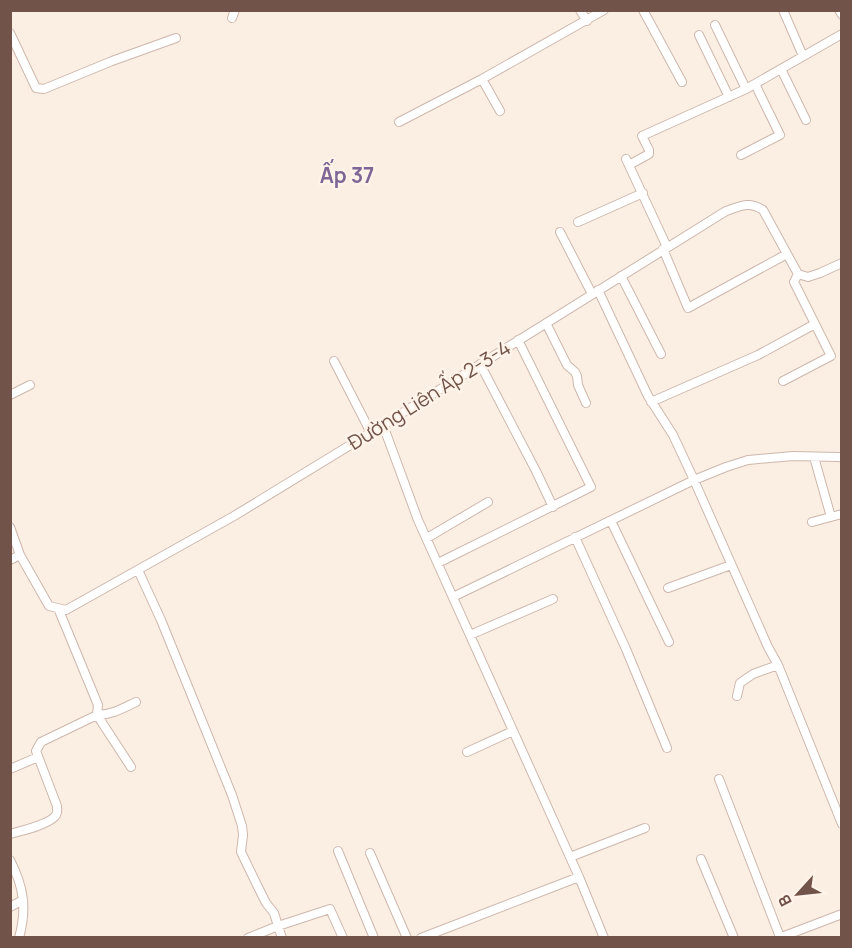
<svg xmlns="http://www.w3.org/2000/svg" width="852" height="948" font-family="Manrope,sans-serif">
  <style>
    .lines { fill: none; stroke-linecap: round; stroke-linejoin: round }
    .street-casing { stroke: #ceb7ac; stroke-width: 10 }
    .street { stroke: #fff; stroke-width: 8 }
    .labels { text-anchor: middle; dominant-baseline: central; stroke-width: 5; stroke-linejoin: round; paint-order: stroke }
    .street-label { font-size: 20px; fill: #725349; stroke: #fef3e8 }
    .neighbourhood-label { font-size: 21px; font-weight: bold; fill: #7f6595; stroke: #fef3e8 }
  </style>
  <rect width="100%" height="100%" fill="#fbeee2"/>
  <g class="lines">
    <g class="street-casing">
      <path id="street" d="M580,10L587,21
        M643,10L682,82
        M783,10L803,56
        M839,10L842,15
        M232,18L235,10
        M715,25L746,89
        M10,33L36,88L44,89L112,61L176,38
        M699,35L729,97
        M781,69L806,120
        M482,79L500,111
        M399,122L482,79L604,10
        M741,155L780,135L755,84
        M626,159L667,247
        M629,165L649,154V150L642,136L746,89L842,34
        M578,222L643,193
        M560,232L592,294
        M663,249L688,308L787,254
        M621,276L661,354
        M598,290L648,396L673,435L694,480L768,647L778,665L753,674L740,683L737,696
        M546,323L567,365L575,372L577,376L578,385L586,403
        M334,361L371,433
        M480,364L536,471L553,507
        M783,381L831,356L794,282L798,274
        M10,395L30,385
        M651,402L758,355L815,324
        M383,425L418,520L579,877L604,938
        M814,457L831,517
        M611,521L669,642
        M812,522L842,514
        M10,527L20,555
        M575,537L626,649L667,748
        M427,538L488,502
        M10,560L20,555L49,606L66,610L234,516L383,425L726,211C741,206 749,201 763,210L798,274L808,277L820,273L842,263
        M438,563L591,487L518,340
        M138,570L161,620L232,795L242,826L243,835L241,852L258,887L266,903L274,913L278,926L248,938
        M668,588L731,565
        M453,597L694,480L726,467L748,460L793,456L839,457L842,458
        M470,635L553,599
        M778,665L842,824
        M97,715L131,767
        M97,715C112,715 123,708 136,702
        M467,752L513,731
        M10,769L38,757
        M719,779L780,937
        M10,834C21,831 51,824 56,815C58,812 57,810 57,806L36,751L41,742L97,715L98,705L58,608
        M338,851L374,938
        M370,853L407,938
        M570,857L645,828
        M701,859L734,938
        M10,860C24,887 27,909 19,938
        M10,907L23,900
        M282,938L278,926L330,909L343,938
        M421,938L579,877
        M779,938L842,914"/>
    </g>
    <use href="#street" class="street"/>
  </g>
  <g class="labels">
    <g class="street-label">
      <text transform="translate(429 395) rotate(-32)">Đường Liên Ấp 2-3-4</text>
    </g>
    <g class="neighbourhood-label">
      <text x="347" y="175">Ấp 37</text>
    </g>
  </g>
  <rect width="852" height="948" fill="none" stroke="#725349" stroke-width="24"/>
  <g transform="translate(798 894) rotate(243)" stroke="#fef3e8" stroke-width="4.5" paint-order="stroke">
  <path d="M0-4.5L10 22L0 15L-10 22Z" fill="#725349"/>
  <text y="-9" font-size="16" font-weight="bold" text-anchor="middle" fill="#725349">B</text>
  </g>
</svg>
